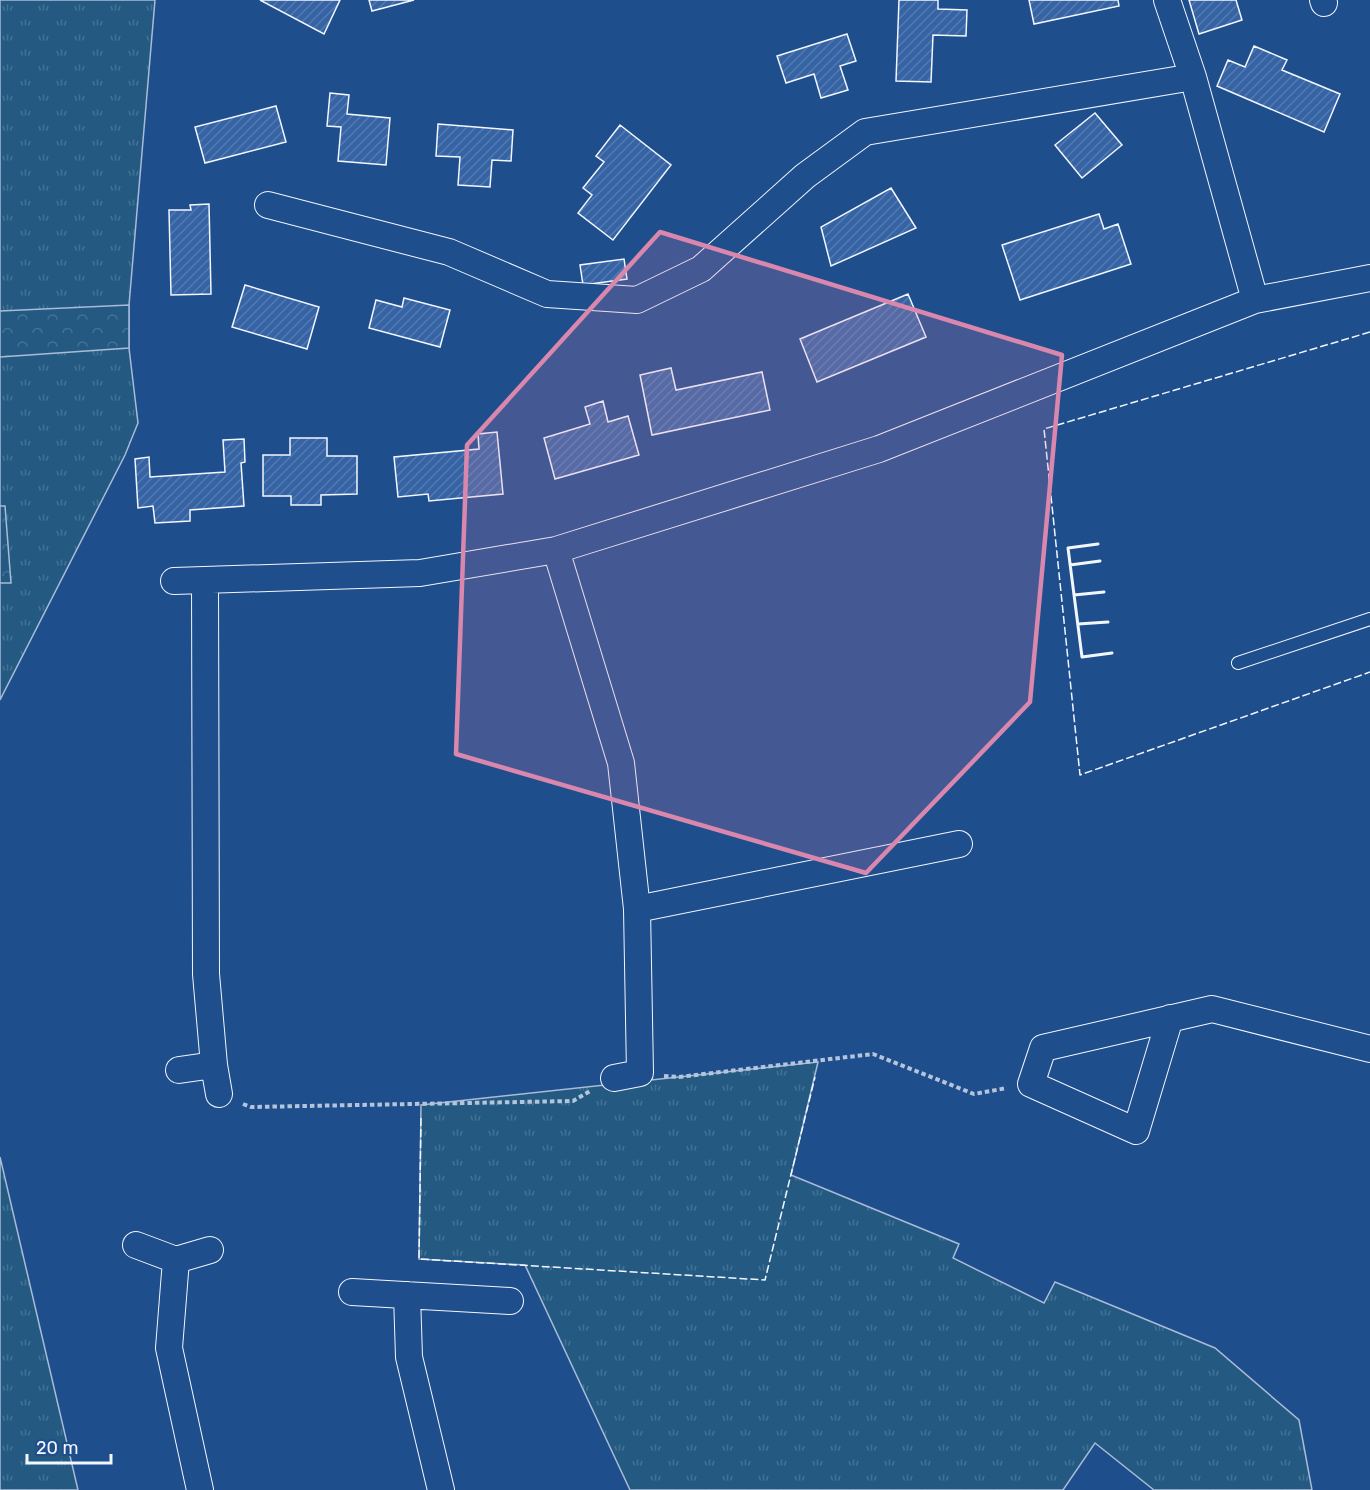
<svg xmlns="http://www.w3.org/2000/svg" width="1370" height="1490" font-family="Rubik,sans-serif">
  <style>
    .grass { fill: url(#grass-tufts); stroke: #a8bbd7; stroke-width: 1.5 }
    .forest { fill: url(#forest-crowns); stroke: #a8bbd7; stroke-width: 1.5 }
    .building { fill: url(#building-hatch); stroke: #f2f6ff; stroke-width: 1.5 }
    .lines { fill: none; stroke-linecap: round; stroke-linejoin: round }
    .service-casing { stroke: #f2f6ff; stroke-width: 14 }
    .minor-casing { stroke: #f2f6ff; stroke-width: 28 }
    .path { stroke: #b3c4dc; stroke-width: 4; stroke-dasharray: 4.5 3; stroke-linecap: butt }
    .service { stroke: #1f4e8c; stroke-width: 12 }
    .minor { stroke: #1f4e8c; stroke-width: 26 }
    .fence { stroke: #f2f6ff; stroke-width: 1.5; stroke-dasharray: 8 3; stroke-linecap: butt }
    .wall { stroke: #f2f6ff; stroke-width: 3 }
    .marked { fill: #da87ad; fill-opacity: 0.2; stroke: #da87ad; stroke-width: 4.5; stroke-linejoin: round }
  </style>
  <defs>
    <pattern id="grass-tufts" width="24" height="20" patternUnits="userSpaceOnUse" patternTransform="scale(1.5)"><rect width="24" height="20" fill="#245a82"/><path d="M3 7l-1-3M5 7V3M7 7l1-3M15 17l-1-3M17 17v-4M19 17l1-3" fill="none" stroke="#447295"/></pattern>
    <pattern id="forest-crowns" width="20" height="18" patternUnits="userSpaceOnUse" patternTransform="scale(1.5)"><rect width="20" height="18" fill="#245a82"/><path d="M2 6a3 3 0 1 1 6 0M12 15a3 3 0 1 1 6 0" fill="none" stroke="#447295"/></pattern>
    <pattern id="building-hatch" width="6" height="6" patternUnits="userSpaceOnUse" patternTransform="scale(1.5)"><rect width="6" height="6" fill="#3563a3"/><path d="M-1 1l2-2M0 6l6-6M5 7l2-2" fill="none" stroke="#537ab1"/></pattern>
  </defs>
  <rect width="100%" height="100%" fill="#1f4e8c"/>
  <path class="grass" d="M0,0H155L129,305V348L138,423L125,455L0,700Z
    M818,1062L791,1175L959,1244L953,1258L1044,1303L1055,1282L1215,1348L1299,1420L1312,1490H1154L1095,1443L1063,1490H630L525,1265L419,1259L421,1105Z
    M0,1157L78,1490H0Z"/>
  <path class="forest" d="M129,305V348L0,357V311Z
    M0,506H5L11,583H0Z"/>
  <path class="building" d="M260,0H340L324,34Z
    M369,0H414L372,11Z
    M899,0H938V9L967,10L966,36L933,35L931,82L896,81Z
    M1029,0H1118L1119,6L1034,24Z
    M1189,0H1236L1242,20L1199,34Z
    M847,34L856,61L840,66L848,90L821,98L814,74L786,83L777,56Z
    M1254,46L1287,60L1282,70L1340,94L1324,132L1217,86L1228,60L1245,67Z
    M330,93L349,95L347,114L390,118L386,165L338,161L341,127L327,126Z
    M276,106L286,142L205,163L195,127Z
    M1095,113L1122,145L1082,178L1055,145Z
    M438,124L513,130L511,161L492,160L490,187L458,185L460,157L436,156Z
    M620,125L671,165L613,240L578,213L592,195L583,188L604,162L596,156Z
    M891,188L916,228L831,266L821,227Z
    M209,204L211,294L171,295L169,210H191L190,205Z
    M1099,214L1104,229L1118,224L1131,264L1020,300L1002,245Z
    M624,259L627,279L583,285L580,265Z
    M245,285L319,307L307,349L232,327Z
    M908,294L926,337L817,382L800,339Z
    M404,298L450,310L440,347L369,328L376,300L402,307Z
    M671,368L676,390L762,372L770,410L652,435L640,375Z
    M603,401L608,422L628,416L639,455L555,479L544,438L590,424L585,407Z
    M497,432L503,494L429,501L428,494L398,497L394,457L479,449L478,434Z
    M290,438H327V456H357V494L321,495V505H291V496H263V455H290Z
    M244,439L245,462L241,463L244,506L190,510V521L155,523L153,506L138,508L135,459L149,457L150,477L225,472L223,440Z"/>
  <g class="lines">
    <g class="service-casing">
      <path id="service" d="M1238,663L1370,619"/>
    </g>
    <g class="minor-casing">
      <path id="minor" d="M1167,0L1193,77L1255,300
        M1323,0L1324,3
        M268,205L449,252L547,294L637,300L701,269L805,176L865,132L1193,77
        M556,550L621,763L637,909L640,1073L614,1078
        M205,580L206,974L214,1065L219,1094
        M174,581L420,573L556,550L879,449L1255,300L1370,278
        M637,909L959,844
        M1170,1018L1136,1131L1031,1084L1043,1048L1212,1009L1370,1049
        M179,1070L214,1065
        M136,1245L176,1260L210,1250
        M176,1260L169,1348L200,1490
        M352,1292L510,1301
        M407,1295L409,1357L441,1490"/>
    </g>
    <path class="path" d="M664,1076L679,1077L873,1054L974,1094L1007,1088
      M243,1104L251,1107L573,1101L592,1090"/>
    <use href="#service" class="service"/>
    <use href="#minor" class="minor"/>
    <path class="fence" d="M1370,332L1044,429L1080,775L1370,672
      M421,1118L419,1259L765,1280L815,1077"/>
    <path class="wall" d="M1098,544L1068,548L1082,657L1112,653
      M1070,565L1100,561
      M1074,595L1104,592
      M1078,624L1108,622"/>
  </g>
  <path class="marked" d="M660,232L1062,355L1030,702L866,873L456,754L467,445Z"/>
  <path d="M27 1454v9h84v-9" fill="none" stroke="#f2f6ff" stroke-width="3"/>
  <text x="36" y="1454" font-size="18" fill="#f2f6ff" stroke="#1f4e8c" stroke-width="4.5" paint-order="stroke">20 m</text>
</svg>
